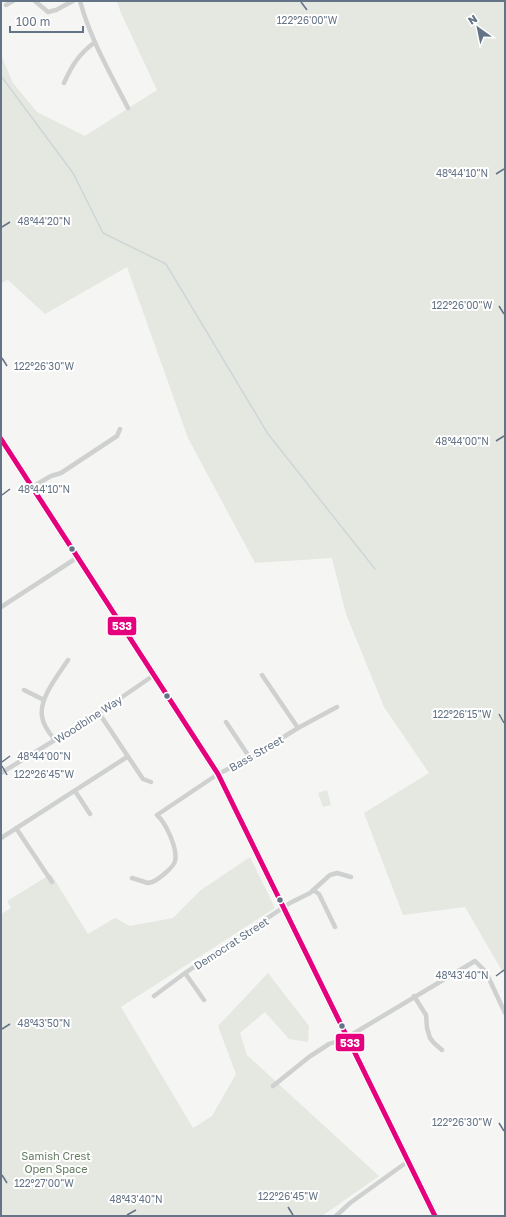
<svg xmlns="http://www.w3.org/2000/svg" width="506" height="1217" font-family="'Golos Text',sans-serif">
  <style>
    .green { fill: #e4e8e1 }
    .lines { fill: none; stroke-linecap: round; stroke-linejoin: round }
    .stream { stroke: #ced6d8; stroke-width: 1.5 }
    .secondary-casing { stroke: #d0d2d3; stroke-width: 8 }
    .street { stroke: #cfd0d0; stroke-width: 4.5 }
    .secondary { stroke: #e1e2e2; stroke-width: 6 }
    .bus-1-casing { stroke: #fff; stroke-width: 8 }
    .bus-1 { stroke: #e5007d; stroke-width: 5 }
    .ticks { fill: none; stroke: #647385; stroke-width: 1.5 }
    .bus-dot { fill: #647385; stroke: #fff; stroke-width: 1.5 }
    .labels { text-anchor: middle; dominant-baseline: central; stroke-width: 4; stroke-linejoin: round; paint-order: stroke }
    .street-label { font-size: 11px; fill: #647385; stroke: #fff }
    .park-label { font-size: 11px; fill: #667c63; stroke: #fff }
    .ticks-label { font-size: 10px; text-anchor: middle; fill: #647385; stroke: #fff; stroke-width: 4; stroke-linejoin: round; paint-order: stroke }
    .line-badge { stroke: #fff; stroke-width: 1.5 }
    .badge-label { font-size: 11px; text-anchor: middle; font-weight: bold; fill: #fff }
  </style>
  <rect width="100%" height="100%" fill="#f5f5f3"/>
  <path class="green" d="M117,1H505V976L465,907L403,915L364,813L429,773L384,707L346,614L332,558L255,563L188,438L127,267L45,314L8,280L1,283V55L13,83L37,112L85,136L157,90L121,13Z
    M327,790L331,805L323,807L318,793Z
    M250,857L275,908L121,1007L193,1128L212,1116L236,1074L218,1026L268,973L309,1026L308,1042L289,1039L265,1012L240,1033L247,1055L379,1176L322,1216H1V914L11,908L7,901L51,874L88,934L115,918L130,926L173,918L201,890Z"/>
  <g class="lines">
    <path class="stream" d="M1,76L73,173L103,233L166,264L268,434L375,569"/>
    <g class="secondary-casing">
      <path id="secondary" d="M1,439L218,774L435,1216"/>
    </g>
    <path class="street" d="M35,1L48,12L56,10L73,1
      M80,1C90,38 110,73 128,108
      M6,5L13,1
      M64,83C72,65 79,54 95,42
      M32,487L51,476L61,473L117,436L120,429
      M1,607L78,557
      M262,675L298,728
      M24,690L44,700
      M99,713L143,779L151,782
      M226,722L250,758
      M55,740C49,733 43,725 42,716C39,698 59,674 68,660
      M1,773L99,713L154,675
      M75,791L90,814
      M16,828L52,882
      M1,838L127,757
      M132,878L148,883L152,882C158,880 174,867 175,861C178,849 166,823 157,815L218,774L250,758L298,728L337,707
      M313,890L319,894L335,927
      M185,973L204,1000
      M154,996L185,973L290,903L310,893L330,875L337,873L351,877
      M414,996L426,1015L427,1028L430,1038L434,1043L442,1050
      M273,1086L309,1057L329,1044L346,1038L475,961L486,972L505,1013
      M336,1216L350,1203L407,1162"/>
    <use href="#secondary" class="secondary"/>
    <g class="bus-1-casing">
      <path id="bus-1" d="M1,439L218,774L435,1216"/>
    </g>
    <use href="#bus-1" class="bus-1"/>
  </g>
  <path class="ticks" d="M301,2L307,10M496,174L504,169M2,227L10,222M499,306L504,314M2,358L7,366M496,441L504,436M2,495L10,489M499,714L504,723M2,762L10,756M2,766L7,775M496,976L504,970M2,1029L10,1024M499,1123L504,1131M2,1175L7,1183M288,1207L293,1215M127,1215L136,1210"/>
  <g class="bus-dot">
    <circle cx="72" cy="549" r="3.5"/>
    <circle cx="167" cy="696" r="3.5"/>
    <circle cx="280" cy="900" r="3.5"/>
    <circle cx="342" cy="1026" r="3.5"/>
  </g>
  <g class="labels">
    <g class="street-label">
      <text transform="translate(88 719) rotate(-33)">Woodbine Way</text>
      <text transform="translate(256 753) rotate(-30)">Bass Street</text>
      <text transform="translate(231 943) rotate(-33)">Democrat Street</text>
    </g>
    <g class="park-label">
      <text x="56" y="1155">Samish Crest<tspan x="56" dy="13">Open Space</tspan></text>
    </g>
  </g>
  <g class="ticks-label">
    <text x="307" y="24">122°26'00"W</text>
    <text x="462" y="177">48°44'10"N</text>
    <text x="44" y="225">48°44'20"N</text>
    <text x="462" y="309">122°26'00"W</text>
    <text x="44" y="370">122°26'30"W</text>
    <text x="462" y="445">48°44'00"N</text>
    <text x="44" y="493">48°44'10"N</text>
    <text x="462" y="718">122°26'15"W</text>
    <text x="44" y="760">48°44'00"N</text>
    <text x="44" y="778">122°26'45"W</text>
    <text x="462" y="979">48°43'40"N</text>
    <text x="44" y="1027">48°43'50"N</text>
    <text x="462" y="1126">122°26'30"W</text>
    <text x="44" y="1187">122°27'00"W</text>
    <text x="288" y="1200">122°26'45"W</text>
    <text x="136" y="1203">48°43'40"N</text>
  </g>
  <g class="line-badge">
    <rect x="107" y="616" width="30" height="20" rx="4" fill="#e5007d"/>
    <rect x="335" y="1033" width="30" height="19" rx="4" fill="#e5007d"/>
  </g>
  <g class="badge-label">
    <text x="122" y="630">533</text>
    <text x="350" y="1047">533</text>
  </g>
  <rect width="506" height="1217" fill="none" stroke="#647385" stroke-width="4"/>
  <g transform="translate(478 28) rotate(327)" stroke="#ffffff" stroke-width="3" paint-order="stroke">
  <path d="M0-3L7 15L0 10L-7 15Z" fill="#647385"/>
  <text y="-6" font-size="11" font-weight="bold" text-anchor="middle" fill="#647385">N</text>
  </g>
  <path d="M10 26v6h73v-6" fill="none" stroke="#647385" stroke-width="2"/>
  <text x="16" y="26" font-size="12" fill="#647385" stroke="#ffffff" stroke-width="3" paint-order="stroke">100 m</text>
</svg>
